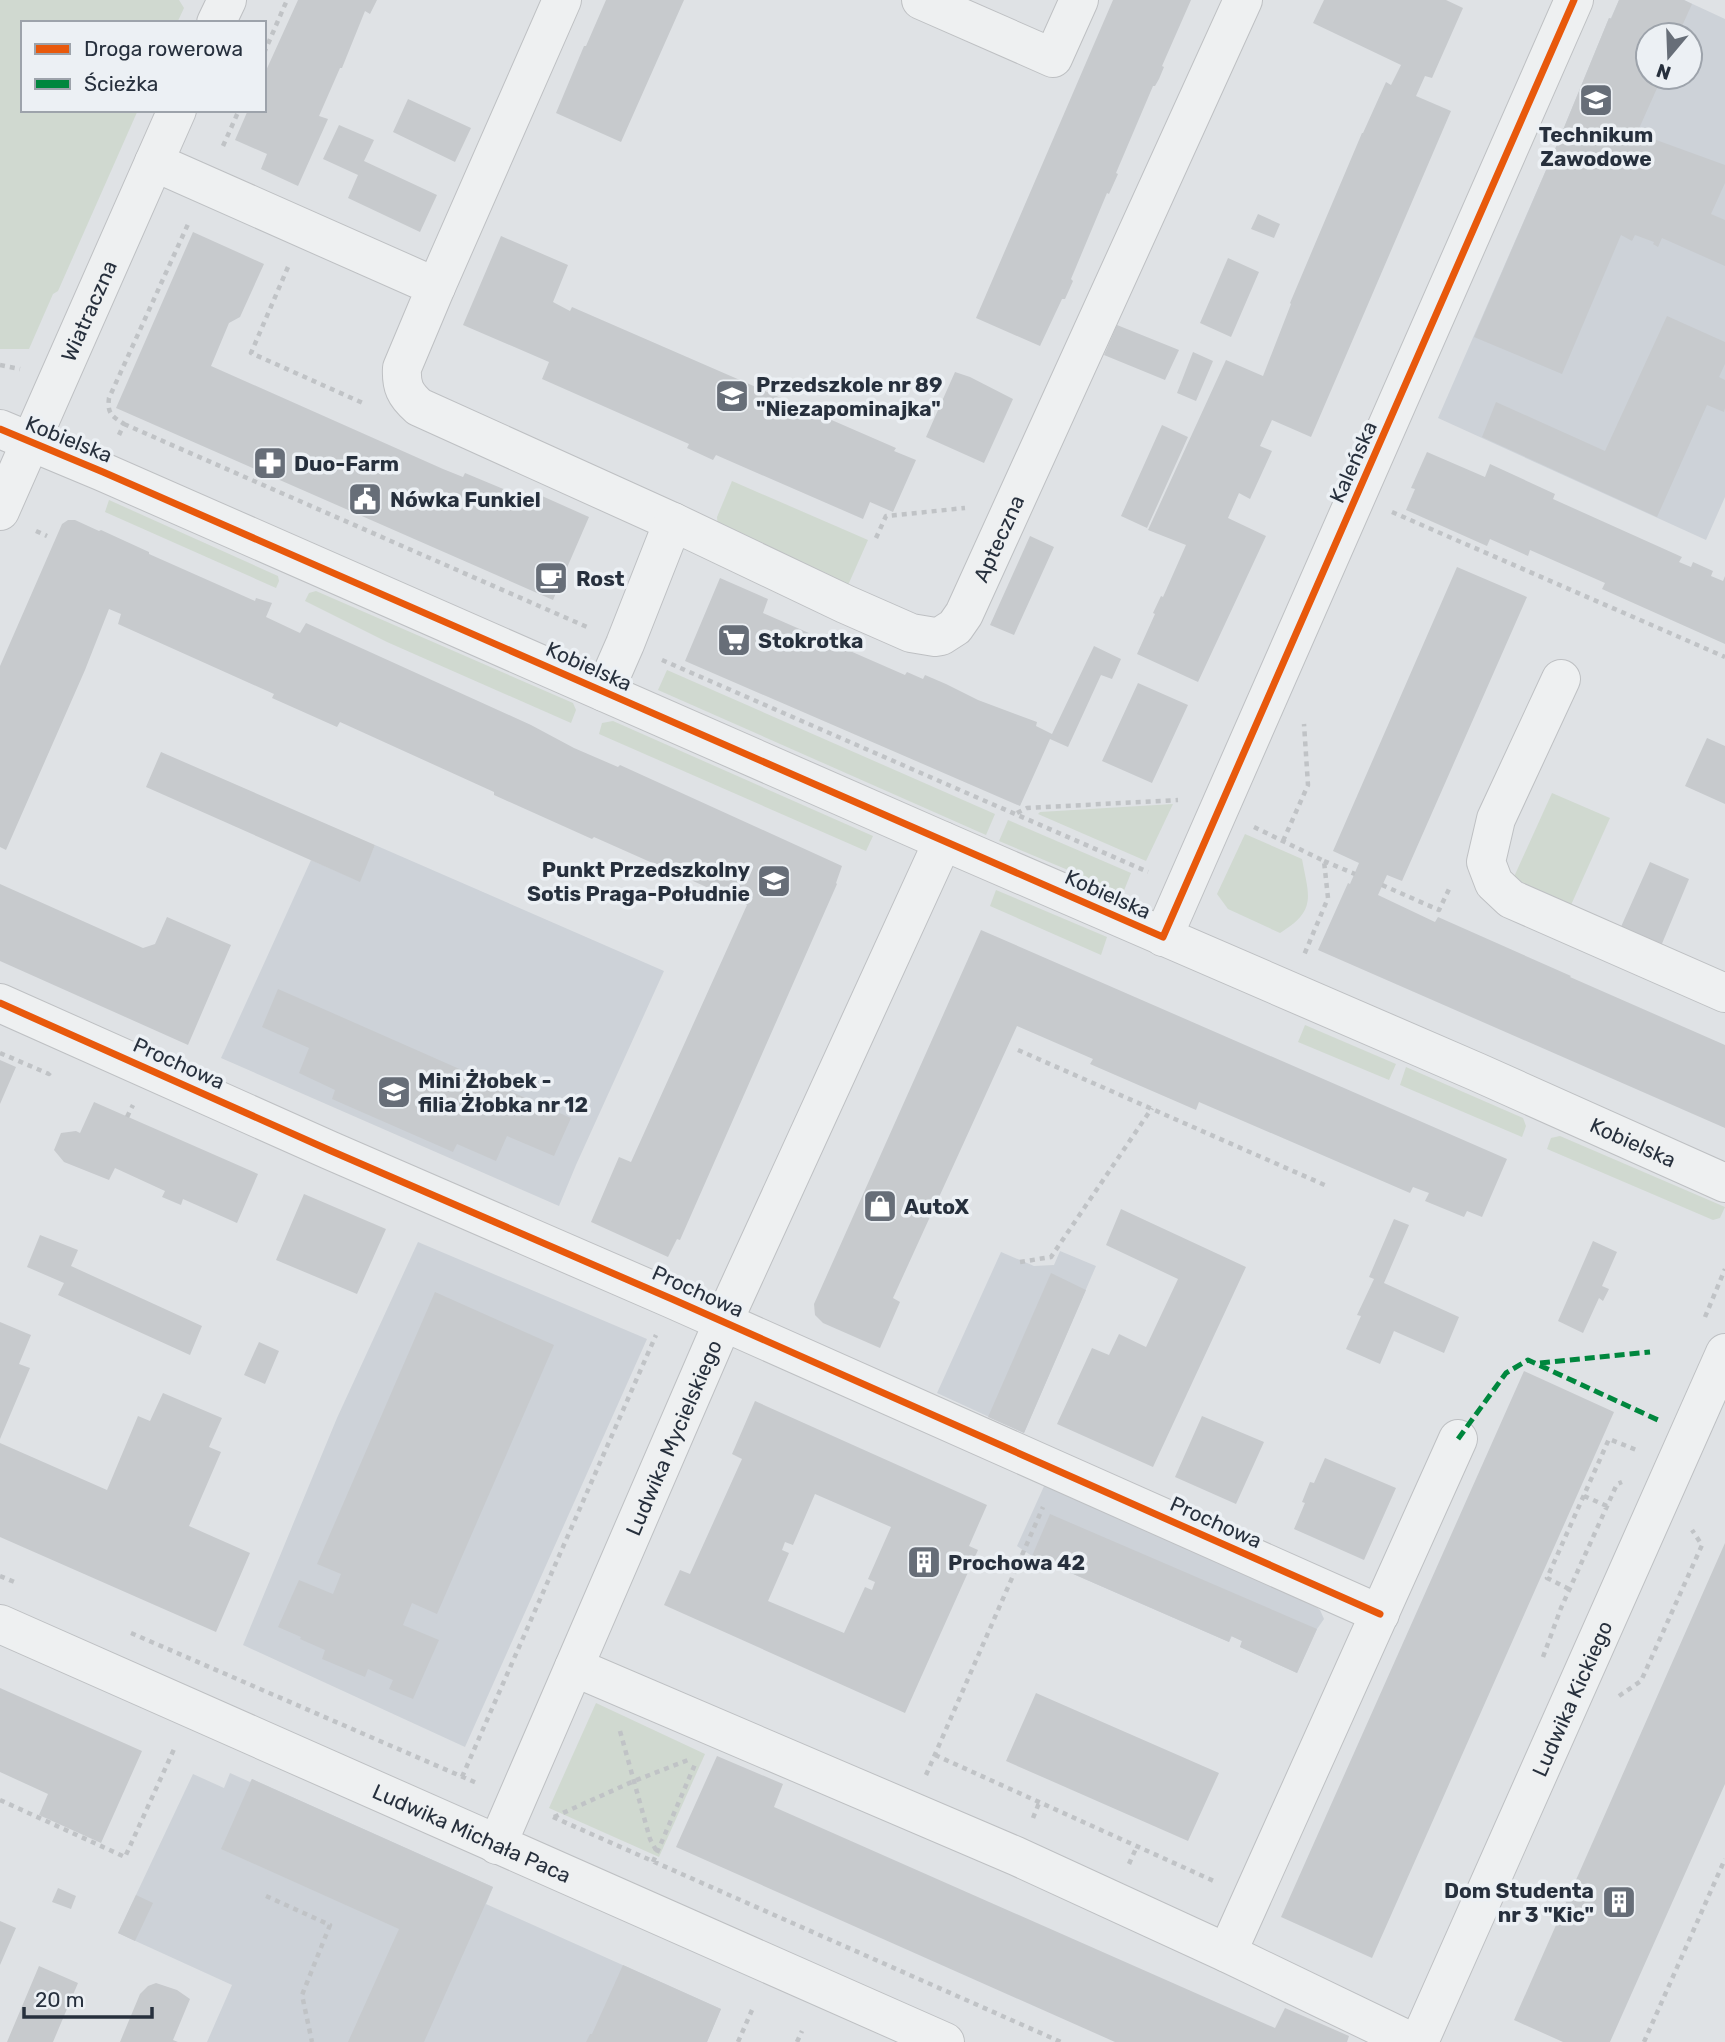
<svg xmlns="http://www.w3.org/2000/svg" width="1725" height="2042" font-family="Rubik,sans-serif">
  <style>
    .built { fill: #cdd2d8; fill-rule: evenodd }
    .green { fill: #d0d9d0 }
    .building { fill: #c7cacd; fill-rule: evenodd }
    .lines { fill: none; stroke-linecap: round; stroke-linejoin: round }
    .minor-casing { stroke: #bec0c3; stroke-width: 40 }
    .path { stroke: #c0c3c6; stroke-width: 4.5; stroke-dasharray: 5 5; stroke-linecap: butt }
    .minor { stroke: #eef0f1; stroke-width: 38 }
    .quiet { stroke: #00873e; stroke-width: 5; stroke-dasharray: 10 5; stroke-linecap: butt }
    .cycleway-casing { stroke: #ecf0f4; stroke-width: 11 }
    .cycleway { stroke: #e8590c; stroke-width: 7 }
    .labels { text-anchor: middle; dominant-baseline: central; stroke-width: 7; stroke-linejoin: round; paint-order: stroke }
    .poi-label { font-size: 21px; font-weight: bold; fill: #27303d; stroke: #ecf0f4; text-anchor: start }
    .street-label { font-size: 21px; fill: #27303d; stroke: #ecf0f4 }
  </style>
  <rect width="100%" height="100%" fill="#dfe2e5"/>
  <path class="built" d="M1619,0H1684L1725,19V497L1706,540L1438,418L1556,147L1609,18H1611ZM1648,35H1690V77H1648Z
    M375,845L664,971L576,1165L559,1206L221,1058L311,860L359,881Z
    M418,1242L647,1339L465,1747L243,1645L337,1418Z
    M1060,1251L1096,1266L1024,1433L937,1393L1001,1252L1034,1266L1054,1265Z
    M1045,1484L1315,1606L1320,1610L1324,1619L1317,1629L1297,1673L1240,1647L1242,1641L1232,1636L1229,1642L1032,1556L1017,1546Z
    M230,1773L250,1782L252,1779L493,1887L486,1904L721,2009L707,2042H207L232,1985L118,1933L193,1774L224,1788Z"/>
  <path class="green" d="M0,0H179L184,8L177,23H23V110H138L58,291L53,294L29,349H0Z
    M732,481L868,540L845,592L718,528L717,517Z
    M109,500L278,576L279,581L276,588L105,512Z
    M316,591L573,703L576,710L571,723L387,642L305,601L309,593Z
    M667,670L995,814L986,835L658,690Z
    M613,721L873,836L866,851L599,734L602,723Z
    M1552,793L1610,818L1571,905L1513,879Z
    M1173,804L1146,861L1038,814L1040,812Z
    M1008,820L1131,873L1123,893L999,841Z
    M1245,834L1302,859C1309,897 1317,910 1280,933L1228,909L1217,894Z
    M996,890L1107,937L1101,955L990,906Z
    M1305,1025L1396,1064L1389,1080L1298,1042Z
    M1406,1067L1523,1118L1526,1126L1522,1137L1400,1085Z
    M1560,1136L1725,1207L1720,1218L1713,1220L1547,1149L1551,1138Z
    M596,1703L705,1754L659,1857L549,1808Z"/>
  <path class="building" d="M298,0H377L370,14L365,11L342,68H340L319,116L328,119L298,186L261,169L267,154L235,140L248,110H264V75Z
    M606,0H684L621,142L556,113L584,46H586Z
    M1113,0H1191L1162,66L1164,67L1159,79L1155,86H1153L1116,173L1118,174L1109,194L1107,193L1071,279L1073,281L1065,299H1062L1040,346L976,318Z
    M1324,0H1446L1463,8L1432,78L1425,76L1416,96L1451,111L1311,437L1272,420L1260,446L1272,451L1250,499L1239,493L1228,518L1266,536L1198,682L1137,654L1155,614L1153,613L1161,596L1163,597L1186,545L1148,530L1226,360L1263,376L1291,304L1290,303L1362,133H1363L1386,82L1391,85L1401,65L1313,23Z
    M1619,0H1684L1692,4L1678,35H1648V77H1662L1637,133L1725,165V183L1711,214L1725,220V266L1662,238L1658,247L1653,244L1654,242L1635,235L1632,241L1621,235L1562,374L1474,337L1556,147L1609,18L1611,19Z
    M408,99L471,128L455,162L393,132Z
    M339,125L374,140L364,161L437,195L420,232L348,198L358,175L323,159Z
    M1258,214L1280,224L1274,238L1251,229Z
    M193,232L264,264L240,317L229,323L211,366L443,469L463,477L465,473L520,496L518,501L537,509L542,496L589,517L553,600L116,408Z
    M501,236L568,265L553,302L570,311L572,307L896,448L894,451L916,460L893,512L870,502L863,519L716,455L713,460L687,448L689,444L542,379L549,362L463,325Z
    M1228,258L1259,272L1231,337L1200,323Z
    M1667,316L1725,342V364L1719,377L1725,380V408L1724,412L1707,405L1657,517L1482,437L1496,402L1605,451Z
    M1117,325L1179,350L1165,380L1104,355Z
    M1193,352L1213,361L1196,401L1177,393Z
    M955,372L970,377L1013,399L984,463L926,437Z
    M1162,425L1188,437L1147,528L1121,516Z
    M1427,452L1485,477L1490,464L1555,494L1553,499L1682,557L1679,562L1691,567L1693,562L1713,571L1711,576L1723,581L1725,576V644L1602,589L1605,583L1530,550L1528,556L1490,539L1487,546L1406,510L1415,489L1411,488Z
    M68,520H75L99,531L101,530L149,552V554L255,601L256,598L272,603L266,617L300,633L306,623L531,725L574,748L618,767L620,765L842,866L836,883L837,884L680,1240L677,1239L668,1257L591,1222L619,1157L631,1162L747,905L594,837L592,839L494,795V792L340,722L337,727L272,698L274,694L118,624L121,614L109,609L85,670L6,850L0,847V666L62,524Z
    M1030,536L1054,547L1014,635L990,625Z
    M1457,567L1527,597L1402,881L1387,875L1378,895L1435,922L1438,917L1571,976L1570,977L1725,1045V1128L1318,950L1348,883L1350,884L1359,863L1333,851Z
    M720,578L768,599L763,613L905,675L907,672L923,679L925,675L946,684L978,700L1037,722L1036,726L1052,734L1094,646L1121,659L1112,679L1101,675L1068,747L1050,739L1020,806L685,661Z
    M1138,683L1188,705L1152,783L1102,761Z
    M1707,738L1725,746V804L1685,786Z
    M161,752L375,845L360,882L146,787Z
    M1650,862L1689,879L1661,946L1620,929Z
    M0,884L143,948L155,944L167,917L231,945L188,1045L0,961Z
    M981,930L1507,1159L1482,1217L1467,1211L1464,1217L1425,1201L1429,1193L1413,1187L1410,1193L1199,1102L1196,1110L1090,1064L1093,1059L1017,1026L893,1298L900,1302L880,1348L823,1323L815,1315L814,1304Z
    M278,989L571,1118L554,1156L507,1136L496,1161L457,1144L453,1152L332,1099L335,1090L299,1073L309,1048L262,1027Z
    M0,1060L16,1067L0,1104Z
    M94,1102L258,1174L237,1223L183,1199L181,1205L162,1197L165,1191L115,1168L109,1180L64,1162L54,1150L61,1133L76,1131L80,1133Z
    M304,1194L386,1229L357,1294L276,1260Z
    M1121,1209L1246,1267L1153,1467L1057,1424L1092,1348L1109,1355L1119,1334L1146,1347L1178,1279L1106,1245Z
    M1394,1219L1409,1225L1384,1283L1459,1317L1444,1353L1394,1331L1380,1364L1346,1349L1361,1316L1357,1315L1374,1279L1369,1277Z
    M40,1235L78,1250L71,1266L202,1326L190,1355L58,1295L64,1283L27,1267Z
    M1593,1241L1617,1252L1602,1286L1609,1289L1603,1301L1599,1298L1583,1333L1558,1321Z
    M1051,1273L1086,1290L1024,1433L988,1417Z
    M435,1292L554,1345L437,1614L412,1603L403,1625L439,1640L413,1699L389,1689L393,1680L368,1669L365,1677L322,1659L325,1650L300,1639L301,1637L278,1627L299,1580L333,1594L341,1574L317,1564Z
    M0,1322L31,1335L19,1364L30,1368L0,1439Z
    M259,1342L279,1351L265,1384L244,1375Z
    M1524,1371L1614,1412L1372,1958L1281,1917Z
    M163,1393L222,1418L209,1447L221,1452L189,1526L250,1553L216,1632L0,1537V1443L107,1490L138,1416L150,1421Z
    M755,1401L987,1505L969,1546L978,1550L905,1713L664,1605L680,1570L690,1574L742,1459L732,1454ZM815,1494L891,1527L868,1579L875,1582L872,1590L865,1587L844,1633L768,1601L789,1553L782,1550L785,1542L793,1545Z
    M1202,1416L1264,1442L1236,1504L1175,1477Z
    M1325,1458L1396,1488L1364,1560L1294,1529L1305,1503L1302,1502L1310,1482L1314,1483Z
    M1050,1514L1317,1629L1297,1673L1240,1647L1242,1641L1231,1636L1229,1642L1032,1556Z
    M1725,1543V1784L1610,2042H1563L1514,2020Z
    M0,1688L142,1751L101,1843L39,1815L48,1794L0,1772Z
    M1036,1693L1219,1773L1188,1841L1006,1761Z
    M717,1756L783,1784L774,1807L1275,2028L1285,2008L1349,2036L1347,2042H1115L676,1847Z
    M252,1779L493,1887L424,2042H348L399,1929L221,1849Z
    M58,1888L76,1896L71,1909L52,1902Z
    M136,1895L153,1903L135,1941L118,1933Z
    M0,1921L16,1928L0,1965Z
    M623,1965L721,2009L707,2042H586L590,2034H592Z
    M39,1966L78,1983L53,2042H7Z
    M156,1983L177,1990L190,1999L173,2040L178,2042H120L140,1994L148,1986Z"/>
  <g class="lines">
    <g class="minor-casing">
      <g id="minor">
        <path d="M921,0L1053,58L1079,0"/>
        <path d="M216,23L227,0"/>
        <path d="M154,162L436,287L402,368C401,386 405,395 419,407L673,522"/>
        <path d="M436,287L562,0"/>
        <path id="s1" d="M0,429L103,472L943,841L1477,1072L1725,1183"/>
        <path id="s2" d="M0,511L177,110"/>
        <path d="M1561,679L1496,819L1486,862L1494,883L1511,899L1725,993"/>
        <path id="s3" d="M604,692L625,644L673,522L845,604L911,633L935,637L941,636L955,627L964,614L1243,0"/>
        <path d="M1163,937L1574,0"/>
        <path d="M0,1003L329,1150L672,1299L1380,1614"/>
        <path id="s4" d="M0,1624L945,2042"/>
        <path d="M574,1667L1016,1856L1227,1953L1412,2042"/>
        <path id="s5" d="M497,1845L723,1322L943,841"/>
        <path d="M1227,1953L1458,1439"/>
        <path id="s6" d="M1419,2042L1725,1353"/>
      </g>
    </g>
    <path class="path" d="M264,53L287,0
      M223,146L239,110
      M288,267L251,353L365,404
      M0,365L20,369
      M124,424L587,627
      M119,435L124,424C112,416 107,414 109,398L189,222
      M1392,512L1725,657
      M36,531L47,536
      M876,538L886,516L965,508
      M662,660L1148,872
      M1017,813L1027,808L1178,800
      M1254,827L1324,861L1328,898L1304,955
      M1283,841L1308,785L1304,724
      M1324,861L1355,874
      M1382,885L1439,910L1451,885
      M1018,1050L1327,1186
      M0,1053L49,1074L52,1070
      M127,1117L133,1105
      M1020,1262L1051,1257L1152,1108
      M1705,1317L1725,1269
      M1584,1496L1607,1506
      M0,1576L17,1583
      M1569,1589L1547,1578L1609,1439L1639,1451
      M131,1633L479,1784
      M1543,1657L1561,1608L1617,1484L1622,1482
      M1619,1696L1641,1681L1702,1545L1692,1530
      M620,1731L650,1839L657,1852
      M935,1755L1216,1882
      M926,1775L1043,1507
      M462,1777L656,1335
      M0,1800L125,1857L175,1747
      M553,1817L1061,2042
      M554,1817L634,1781L688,1760
      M1033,1818L1039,1803
      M653,1862L696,1762
      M1129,1864L1137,1846
      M266,1896L330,1925L302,1995L312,2042
      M738,2042L752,2010
      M797,2042L802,2031
      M1644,2042L1725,1859"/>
    <use href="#minor" class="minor"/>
    <path class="quiet" d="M1540,1363L1650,1352
      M1458,1439L1506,1373L1528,1360L1658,1420"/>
    <g class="cycleway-casing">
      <path id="cycleway" d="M0,429L103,472L1163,937L1574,0
        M0,1003L329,1150L672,1299L1380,1614"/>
    </g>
    <use href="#cycleway" class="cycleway"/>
  </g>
  <defs>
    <g id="school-square" transform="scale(1.75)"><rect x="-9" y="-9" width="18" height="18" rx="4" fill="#676e78" stroke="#ecf0f4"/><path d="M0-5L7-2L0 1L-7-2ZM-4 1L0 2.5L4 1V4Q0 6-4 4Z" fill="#fff"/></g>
    <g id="pharmacy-square" transform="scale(1.75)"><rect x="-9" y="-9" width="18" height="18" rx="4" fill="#676e78" stroke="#ecf0f4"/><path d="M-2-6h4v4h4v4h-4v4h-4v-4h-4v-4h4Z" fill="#fff"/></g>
    <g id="civic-square" transform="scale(1.75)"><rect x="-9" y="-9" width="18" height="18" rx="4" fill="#676e78" stroke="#ecf0f4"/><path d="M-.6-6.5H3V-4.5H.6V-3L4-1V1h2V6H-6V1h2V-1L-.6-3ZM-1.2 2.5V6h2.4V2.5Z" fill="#fff"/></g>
    <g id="cafe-square" transform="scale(1.75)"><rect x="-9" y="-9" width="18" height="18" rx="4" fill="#676e78" stroke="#ecf0f4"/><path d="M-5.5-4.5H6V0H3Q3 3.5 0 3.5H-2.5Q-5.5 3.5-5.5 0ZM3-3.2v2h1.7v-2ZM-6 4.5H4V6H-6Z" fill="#fff"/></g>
    <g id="supermarket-square" transform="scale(1.75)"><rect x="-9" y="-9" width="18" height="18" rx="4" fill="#676e78" stroke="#ecf0f4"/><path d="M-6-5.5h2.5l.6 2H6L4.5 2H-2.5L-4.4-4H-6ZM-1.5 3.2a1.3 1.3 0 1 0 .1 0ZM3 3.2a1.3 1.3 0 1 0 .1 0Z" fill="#fff"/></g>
    <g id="shop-square" transform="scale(1.75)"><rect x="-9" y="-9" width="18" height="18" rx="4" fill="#676e78" stroke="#ecf0f4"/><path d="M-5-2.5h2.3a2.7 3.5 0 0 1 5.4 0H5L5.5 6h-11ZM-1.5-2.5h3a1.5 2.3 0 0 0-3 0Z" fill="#fff"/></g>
    <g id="building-square" transform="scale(1.75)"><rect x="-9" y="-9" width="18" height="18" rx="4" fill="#676e78" stroke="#ecf0f4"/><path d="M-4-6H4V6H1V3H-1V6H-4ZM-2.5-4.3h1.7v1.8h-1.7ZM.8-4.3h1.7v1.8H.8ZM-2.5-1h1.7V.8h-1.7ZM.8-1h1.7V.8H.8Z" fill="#fff"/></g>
  </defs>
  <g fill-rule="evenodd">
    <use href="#school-square" x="1596" y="100"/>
    <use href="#school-square" x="732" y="396"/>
    <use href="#pharmacy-square" x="270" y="463"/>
    <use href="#civic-square" x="365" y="499"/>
    <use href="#cafe-square" x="551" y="578"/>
    <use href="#supermarket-square" x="734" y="640"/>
    <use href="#school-square" x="774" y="881"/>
    <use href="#school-square" x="394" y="1092"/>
    <use href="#shop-square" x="880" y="1206"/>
    <use href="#building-square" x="924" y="1562"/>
    <use href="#building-square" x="1619" y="1902"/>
  </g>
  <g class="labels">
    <g class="poi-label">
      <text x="1596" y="134" text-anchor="middle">Technikum<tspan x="1596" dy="24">Zawodowe</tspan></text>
      <text x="756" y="384">Przedszkole nr 89<tspan x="756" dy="24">"Niezapominajka"</tspan></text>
      <text x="294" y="463">Duo-Farm</text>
      <text x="390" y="499">Nówka Funkiel</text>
      <text x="576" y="578">Rost</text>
      <text x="758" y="640">Stokrotka</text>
      <text x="750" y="869" text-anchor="end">Punkt Przedszkolny<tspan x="750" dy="24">Sotis Praga-Południe</tspan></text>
      <text x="418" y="1080">Mini Żłobek -<tspan x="418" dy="24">filia Żłobka nr 12</tspan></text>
      <text x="904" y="1206">AutoX</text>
      <text x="948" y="1562">Prochowa 42</text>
      <text x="1594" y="1890" text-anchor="end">Dom Studenta<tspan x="1594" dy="24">nr 3 "Kic"</tspan></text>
    </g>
    <g class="street-label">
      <text stroke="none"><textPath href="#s2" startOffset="219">Wiatraczna</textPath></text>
      <text transform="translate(69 439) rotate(22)">Kobielska</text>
      <text transform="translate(1353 462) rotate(-66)">Kaleńska</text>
      <text stroke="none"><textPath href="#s3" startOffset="592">Apteczna</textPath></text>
      <text transform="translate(589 666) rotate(24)">Kobielska</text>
      <text transform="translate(1108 894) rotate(24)">Kobielska</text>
      <text transform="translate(179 1063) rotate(24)">Prochowa</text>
      <text stroke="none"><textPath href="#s1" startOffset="1782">Kobielska</textPath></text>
      <text transform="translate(698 1291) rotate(24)">Prochowa</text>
      <text stroke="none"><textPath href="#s5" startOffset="444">Ludwika Mycielskiego</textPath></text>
      <text transform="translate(1216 1522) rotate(24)">Prochowa</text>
      <text stroke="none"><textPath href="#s6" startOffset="376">Ludwika Kickiego</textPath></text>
      <text stroke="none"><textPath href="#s4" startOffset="516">Ludwika Michała Paca</textPath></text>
    </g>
  </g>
  <rect x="21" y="21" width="245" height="91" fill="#ecf0f4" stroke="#9da3ab" stroke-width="2"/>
  <rect x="35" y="44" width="35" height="10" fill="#e8590c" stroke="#9da3ab" stroke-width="2"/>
  <text x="84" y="56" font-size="21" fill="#27303d">Droga rowerowa</text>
  <rect x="35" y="79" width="35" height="10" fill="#00873e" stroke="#9da3ab" stroke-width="2"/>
  <text x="84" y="91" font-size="21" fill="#27303d">Ścieżka</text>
  <g transform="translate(1669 56) rotate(199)"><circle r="33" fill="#ecf0f4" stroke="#9da3ab" stroke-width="2"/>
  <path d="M0-5L12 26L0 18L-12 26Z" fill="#676e78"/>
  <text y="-10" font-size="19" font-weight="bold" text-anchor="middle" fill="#27303d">N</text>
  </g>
  <path d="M24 2007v10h128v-10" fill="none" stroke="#27303d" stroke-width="3.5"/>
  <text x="35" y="2007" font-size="21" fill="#27303d" stroke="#ecf0f4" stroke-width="5" paint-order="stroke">20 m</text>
</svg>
